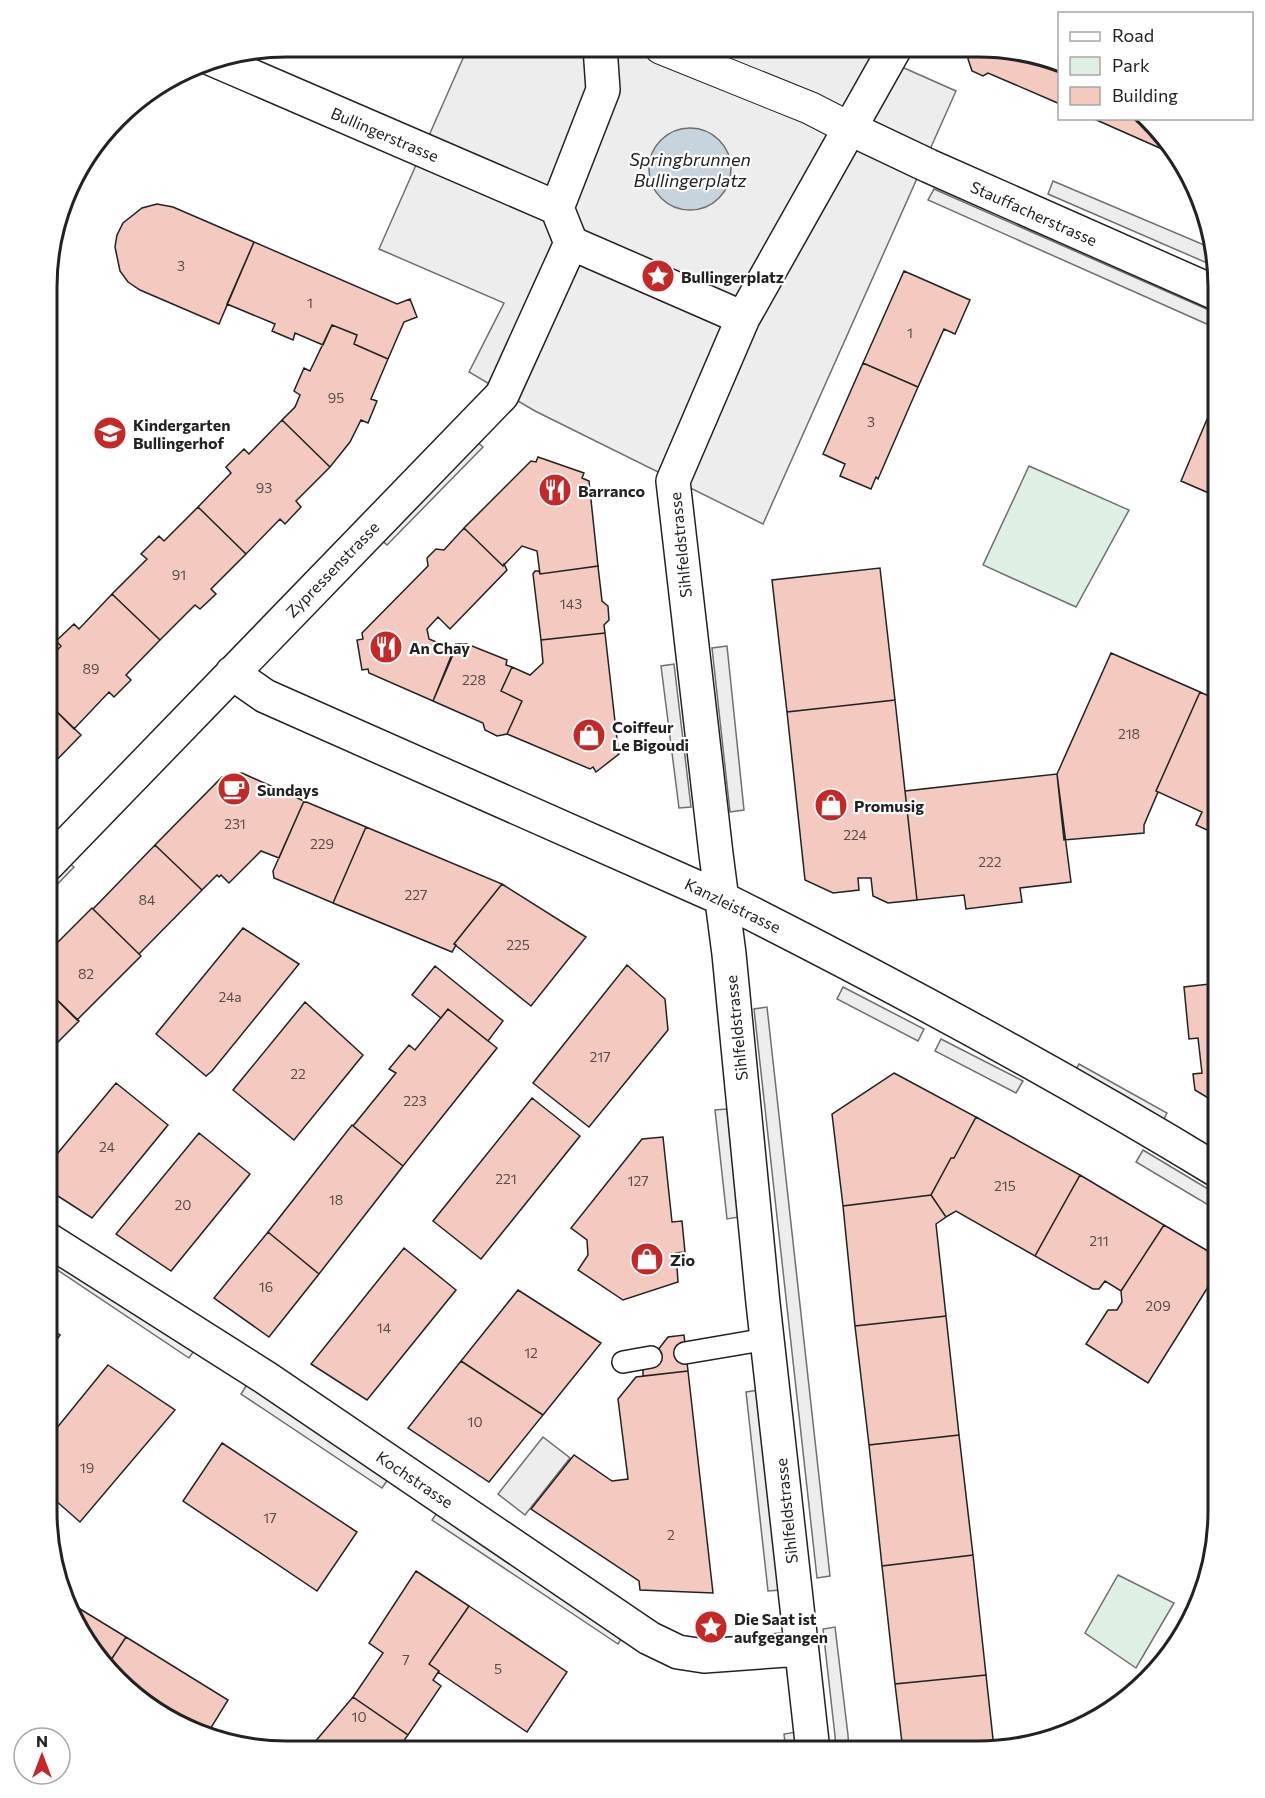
<svg xmlns="http://www.w3.org/2000/svg" width="1265" height="1798" font-family="Commissioner,sans-serif">
  <style>
    .green { fill: #e0efe3; stroke: #6f6f6f; stroke-width: 1.5 }
    .parking { fill: #ededed; stroke: #6f6f6f; stroke-width: 1.5 }
    .water { fill: #c7d3dd; stroke: #6f6f6f; stroke-width: 1.5 }
    .building { fill: #f3c9c0; stroke: #222; stroke-width: 1.5 }
    .lines { fill: none; stroke-linecap: round; stroke-linejoin: round }
    .service-casing { stroke: #222; stroke-width: 24 }
    .pedestrian-casing { stroke: #222; stroke-width: 34 }
    .minor-casing { stroke: #222; stroke-width: 36 }
    .service { stroke: #fff; stroke-width: 21 }
    .pedestrian { stroke: #fff; stroke-width: 32 }
    .minor { stroke: #fff; stroke-width: 33 }
    .labels { text-anchor: middle; dominant-baseline: central; stroke-width: 4.5; stroke-linejoin: round; paint-order: stroke }
    .number-label { font-size: 14px; fill: #564c4a }
    .street-label { font-size: 16px; fill: #222; stroke: #fff }
    .poi-label { font-size: 16px; font-weight: bold; fill: #222; stroke: #fff; text-anchor: start }
    .water-label { font-size: 18px; font-style: italic; fill: #222; stroke: #fff }
    .rim { fill: none; stroke: #222; stroke-width: 3 }
  </style>
  <rect width="100%" height="100%" fill="#fff"/>
  <path class="green" d="M1029,466L1129,510L1076,607L983,565Z
    M1118,1575L1174,1603L1136,1668L1085,1633Z"/>
  <path class="parking" d="M468,47L859,48L956,91L763,524L535,411L469,372L504,303L379,249Z
    M1053,181L1209,247L1214,266L1048,194Z
    M934,189L1218,314V329L928,200Z
    M473,438L483,447L387,545L376,535Z
    M727,646L744,810L730,812L712,648Z
    M674,664L691,807L679,808L661,666Z
    M63,858L74,867L48,894V874Z
    M843,987L924,1029L918,1041L837,999Z
    M767,1007L830,1576L817,1578L754,1009Z
    M941,1039L1023,1081L1016,1093L935,1051Z
    M1079,1064L1167,1113L1160,1126L1072,1076Z
    M727,1109L739,1217L727,1219L715,1110Z
    M1143,1150L1218,1195V1203L1215,1209L1136,1162Z
    M47,1249L196,1348L189,1358L47,1263Z
    M248,1383L389,1478L382,1488L241,1394Z
    M759,1390L781,1590L768,1591L746,1392Z
    M543,1437L570,1458L525,1515L498,1494Z
    M439,1510L625,1633L618,1644L432,1520Z
    M835,1627L848,1735L849,1751H836L835,1736L823,1629Z
    M796,1732L798,1751H786L784,1734Z"/>
  <path class="water" d="M649 169a41 41 0 1 1 82 0a41 41 0 1 1-82 0Z"/>
  <path class="building" d="M972,49H1010L1060,62V104L988,73L983,76L972,71L968,59Z
    M1092,118H1142L1171,153L1119,130Z
    M157,204L173,207L254,242L219,324L140,290L128,282L120,271L115,247L117,235L123,223L142,208Z
    M254,242L397,304L410,299L417,317L404,322L388,359L354,344L357,335L332,325L323,345L295,333L293,340L272,331L275,324L227,304Z
    M904,271L970,300L955,334L944,329L918,387L863,363Z
    M332,325L357,335L354,344L388,359L371,399L377,401L368,423L361,420L350,442L330,467L282,420L295,407L300,395L294,391L304,368L310,371Z
    M863,363L918,387L878,479L876,477L871,489L840,476L845,464L823,454Z
    M1213,405L1218,407V497L1181,481Z
    M282,420L330,467L296,501L301,507L285,524L280,519L246,554L198,507L231,473L226,467L244,449L249,454Z
    M538,457L584,473L582,478L589,481L598,566L540,574L537,551L522,546L503,566L464,528L531,461L536,462Z
    M48,458L54,461L48,473Z
    M198,507L246,554L211,589L216,594L200,609L195,605L160,640L112,594L147,559L141,554L159,536L164,541Z
    M464,528L503,566L504,564L507,570L450,629L438,617L427,629L429,639L455,650L433,701L369,673L368,669L362,670L357,640L363,639L362,633L428,566L427,558L436,549L444,550Z
    M598,566L602,601L608,606L609,620L604,625L605,633L541,640L533,574L535,571H539L540,574Z
    M880,568L895,700L787,712L772,580Z
    M112,594L160,640L126,675L131,680L114,697L109,692L74,729L48,703V660L61,646L56,641L74,624L79,629Z
    M605,633L618,748L616,749L619,754L596,772L593,767L590,769L507,734L522,701L501,691L512,667L530,675L543,663L541,640Z
    M456,644H467L507,660L506,665L512,667L501,691L522,701L507,734L497,736L485,730L483,723L433,701Z
    M1111,653L1200,692L1156,791L1158,792L1144,825V833L1064,840L1057,774Z
    M1200,692L1218,700V835L1196,825L1202,812L1156,791Z
    M895,700L917,900L888,903L873,896L871,878H858L859,890L833,893L805,880L787,712Z
    M48,703L81,735L48,769Z
    M242,773L304,801L279,858L261,851L229,883L221,875L219,877L217,875L202,890L155,845L222,777Z
    M1057,774L1071,882L1020,888L1022,902L966,909L964,895L917,900L905,791Z
    M304,801L366,827L333,903L274,878L273,871Z
    M366,827L502,884L454,944L456,945L452,952L333,903Z
    M155,845L202,890L139,954L93,909Z
    M502,884L586,937L531,1006L454,944Z
    M92,908L141,956L77,1020L47,990V953Z
    M243,928L299,964L212,1071L206,1076L156,1034Z
    M627,965L665,999L668,1030L589,1127L533,1083Z
    M435,966L503,1021L488,1041L448,1009L441,1018L412,995Z
    M1218,983V1104L1195,1090L1193,1074L1202,1073L1198,1038L1189,1039L1184,987Z
    M47,990L79,1021L47,1053Z
    M305,1002L363,1055L294,1140L233,1090Z
    M448,1009L497,1048L403,1166L353,1126L396,1073L389,1069L409,1045L415,1050Z
    M894,1073L976,1117L954,1158H951L931,1195L843,1206L832,1114Z
    M116,1083L168,1125L92,1218L47,1189V1166Z
    M532,1098L580,1136L481,1259L433,1221Z
    M976,1117L1080,1175L1035,1256L956,1211L946,1217L931,1195L951,1158H954Z
    M352,1125L403,1166L319,1274L268,1232Z
    M199,1133L250,1174L171,1271L116,1234Z
    M663,1137L672,1222L682,1221L685,1252L676,1253L678,1282L623,1300L578,1270L588,1255L587,1240L571,1228L642,1139Z
    M1080,1175L1164,1225L1121,1291L1105,1281L1099,1289H1093L1035,1256Z
    M931,1195L946,1217L936,1224L946,1316L855,1326L843,1206Z
    M1164,1225L1218,1257V1271L1148,1383L1086,1344L1108,1310H1117L1122,1302L1121,1291Z
    M268,1232L319,1274L269,1337L214,1298Z
    M404,1248L456,1290L367,1400L311,1364Z
    M518,1290L601,1343L543,1415L461,1361Z
    M946,1316L959,1435L869,1445L855,1326Z
    M47,1326L60,1335L47,1354Z
    M684,1335L688,1371L643,1376V1369L668,1337Z
    M461,1361L543,1415L489,1482L408,1428Z
    M108,1365L175,1410L80,1522L47,1493V1440Z
    M688,1371L713,1593L640,1590L639,1581L531,1509L574,1455L612,1481L628,1479L618,1399L636,1377Z
    M959,1435L973,1555L882,1566L869,1445Z
    M222,1443L357,1532L317,1591L183,1501Z
    M973,1555L986,1675L895,1684L882,1566Z
    M416,1571L469,1606L429,1664L439,1671L433,1680L441,1686L408,1735L353,1697L383,1653L369,1643Z
    M67,1601L126,1637L109,1663L71,1617Z
    M469,1606L567,1672L527,1732L438,1672L439,1671L429,1664Z
    M126,1637L228,1700L206,1736L195,1733L141,1702L109,1663Z
    M986,1675L994,1748L978,1751H903L895,1684Z
    M353,1697L408,1735L397,1750H308Z"/>
  <g class="lines">
    <g class="service-casing">
      <path id="service" d="M685,1353L767,1339
        M623,1362L651,1357"/>
    </g>
    <g class="pedestrian-casing">
      <path id="pedestrian" d="M661,48L810,108L851,129"/>
    </g>
    <g class="minor-casing">
      <path id="minor" d="M600,47L603,90L557,208L571,243L743,318L895,48
        M212,59L557,208
        M851,129L929,166L1218,294
        M743,318L673,481L716,854L729,954L763,1303L813,1751
        M232,673L265,696L721,898C890,983 1057,1073 1218,1171
        M48,864L502,395L571,243
        M47,1239L266,1378L649,1638L678,1652L704,1656L801,1649"/>
    </g>
    <use href="#service" class="service"/>
    <use href="#pedestrian" class="pedestrian"/>
    <use href="#minor" class="minor"/>
  </g>
  <defs>
    <g id="sight-disc" transform="scale(1.725)"><circle r="9.5" fill="#c62828" stroke="#fff"/><path d="M0-6L1.8-2.2L6-1.7L2.9 1.2L3.7 5.4L0 3.3L-3.7 5.4L-2.9 1.2L-6-1.7L-1.8-2.2Z" fill="#fff"/></g>
    <g id="school-disc" transform="scale(1.725)"><circle r="9.5" fill="#c62828" stroke="#fff"/><path d="M0-5L7-2L0 1L-7-2ZM-4 1L0 2.5L4 1V4Q0 6-4 4Z" fill="#fff"/></g>
    <g id="restaurant-disc" transform="scale(1.725)"><circle r="9.5" fill="#c62828" stroke="#fff"/><path d="M-5-6h1v4h1v-4h1v4h1v-4h1v5L-1.5 .5V6h-2V.5L-5-1ZM5-6V6H3V1.5H1.5Q1.5-4 5-6Z" fill="#fff"/></g>
    <g id="shop-disc" transform="scale(1.725)"><circle r="9.5" fill="#c62828" stroke="#fff"/><path d="M-5-2.5h2.3a2.7 3.5 0 0 1 5.4 0H5L5.5 6h-11ZM-1.5-2.5h3a1.5 2.3 0 0 0-3 0Z" fill="#fff"/></g>
    <g id="cafe-disc" transform="scale(1.725)"><circle r="9.5" fill="#c62828" stroke="#fff"/><path d="M-5.5-4.5H6V0H3Q3 3.5 0 3.5H-2.5Q-5.5 3.5-5.5 0ZM3-3.2v2h1.7v-2ZM-6 4.5H4V6H-6Z" fill="#fff"/></g>
  </defs>
  <g fill-rule="evenodd">
    <use href="#sight-disc" x="658" y="276"/>
    <use href="#school-disc" x="110" y="433"/>
    <use href="#restaurant-disc" x="555" y="490"/>
    <use href="#restaurant-disc" x="386" y="647"/>
    <use href="#shop-disc" x="589" y="735"/>
    <use href="#cafe-disc" x="234" y="789"/>
    <use href="#shop-disc" x="831" y="805"/>
    <use href="#shop-disc" x="647" y="1259"/>
    <use href="#sight-disc" x="711" y="1627"/>
  </g>
  <g class="labels">
    <g class="number-label">
      <text x="181" y="265">3</text>
      <text x="310" y="302">1</text>
      <text x="910" y="332">1</text>
      <text x="336" y="397">95</text>
      <text x="871" y="421">3</text>
      <text x="264" y="487">93</text>
      <text x="179" y="574">91</text>
      <text x="571" y="603">143</text>
      <text x="91" y="668">89</text>
      <text x="474" y="679">228</text>
      <text x="1129" y="733">218</text>
      <text x="235" y="823">231</text>
      <text x="855" y="834">224</text>
      <text x="322" y="843">229</text>
      <text x="990" y="861">222</text>
      <text x="416" y="894">227</text>
      <text x="147" y="899">84</text>
      <text x="518" y="944">225</text>
      <text x="86" y="973">82</text>
      <text x="230" y="996">24a</text>
      <text x="600" y="1056">217</text>
      <text x="298" y="1073">22</text>
      <text x="415" y="1100">223</text>
      <text x="107" y="1146">24</text>
      <text x="506" y="1178">221</text>
      <text x="638" y="1180">127</text>
      <text x="1005" y="1185">215</text>
      <text x="336" y="1199">18</text>
      <text x="183" y="1204">20</text>
      <text x="1099" y="1240">211</text>
      <text x="266" y="1286">16</text>
      <text x="1158" y="1305">209</text>
      <text x="384" y="1327">14</text>
      <text x="531" y="1352">12</text>
      <text x="475" y="1421">10</text>
      <text x="87" y="1467">19</text>
      <text x="270" y="1517">17</text>
      <text x="671" y="1534">2</text>
      <text x="406" y="1659">7</text>
      <text x="498" y="1668">5</text>
      <text x="359" y="1716">10</text>
    </g>
    <g class="street-label">
      <text transform="translate(385 134) rotate(23)">Bullingerstrasse</text>
      <text transform="translate(1034 213) rotate(24)">Stauffacherstrasse</text>
      <text transform="translate(680 545) rotate(-96)">Sihlfeldstrasse</text>
      <text transform="translate(332 569) rotate(-46)">Zypressenstrasse</text>
      <text transform="translate(733 905) rotate(26)">Kanzleistrasse</text>
      <text transform="translate(736 1028) rotate(-96)">Sihlfeldstrasse</text>
      <text transform="translate(415 1479) rotate(34)">Kochstrasse</text>
      <text transform="translate(786 1511) rotate(-96)">Sihlfeldstrasse</text>
    </g>
    <g class="poi-label">
      <text x="681" y="276">Bullingerplatz</text>
      <text x="133" y="424">Kindergarten<tspan x="133" dy="18">Bullingerhof</tspan></text>
      <text x="578" y="490">Barranco</text>
      <text x="409" y="647">An Chay</text>
      <text x="612" y="726">Coiffeur<tspan x="612" dy="18">Le Bigoudi</tspan></text>
      <text x="257" y="789">Sundays</text>
      <text x="854" y="805">Promusig</text>
      <text x="670" y="1259">Zio</text>
      <text x="734" y="1618">Die Saat ist<tspan x="734" dy="18">aufgegangen</tspan></text>
    </g>
    <g class="water-label">
      <text x="690" y="159">Springbrunnen<tspan x="690" dy="21">Bullingerplatz</tspan></text>
    </g>
  </g>
  <path d="M0 0H1265V1798H0ZM287 57H978A230 230 0 0 1 1208 287V1511A230 230 0 0 1 978 1741H287A230 230 0 0 1 57 1511V287A230 230 0 0 1 287 57Z" fill="#fff" fill-rule="evenodd"/>
  <path class="rim" d="M287 57H978A230 230 0 0 1 1208 287V1511A230 230 0 0 1 978 1741H287A230 230 0 0 1 57 1511V287A230 230 0 0 1 287 57Z"/>
  <rect x="1058" y="12" width="195" height="108" fill="#ffffff" stroke="#a7a7a7" stroke-width="1.5"/>
  <rect x="1070" y="32" width="30" height="9" fill="#ffffff" stroke="#a7a7a7" stroke-width="1.5"/>
  <text x="1112" y="42" font-size="18" fill="#222222">Road</text>
  <rect x="1070" y="57" width="30" height="18" fill="#e0efe3" stroke="#a7a7a7" stroke-width="1.5"/>
  <text x="1112" y="72" font-size="18" fill="#222222">Park</text>
  <rect x="1070" y="87" width="30" height="18" fill="#f3c9c0" stroke="#a7a7a7" stroke-width="1.5"/>
  <text x="1112" y="102" font-size="18" fill="#222222">Building</text>
  <g transform="translate(42 1756)"><circle r="28" fill="#ffffff" stroke="#a7a7a7" stroke-width="1.5"/>
  <path d="M0-4.5L10 22L0 15L-10 22Z" fill="#c62828"/>
  <text y="-9" font-size="16" font-weight="bold" text-anchor="middle" fill="#222222">N</text>
  </g>
</svg>
